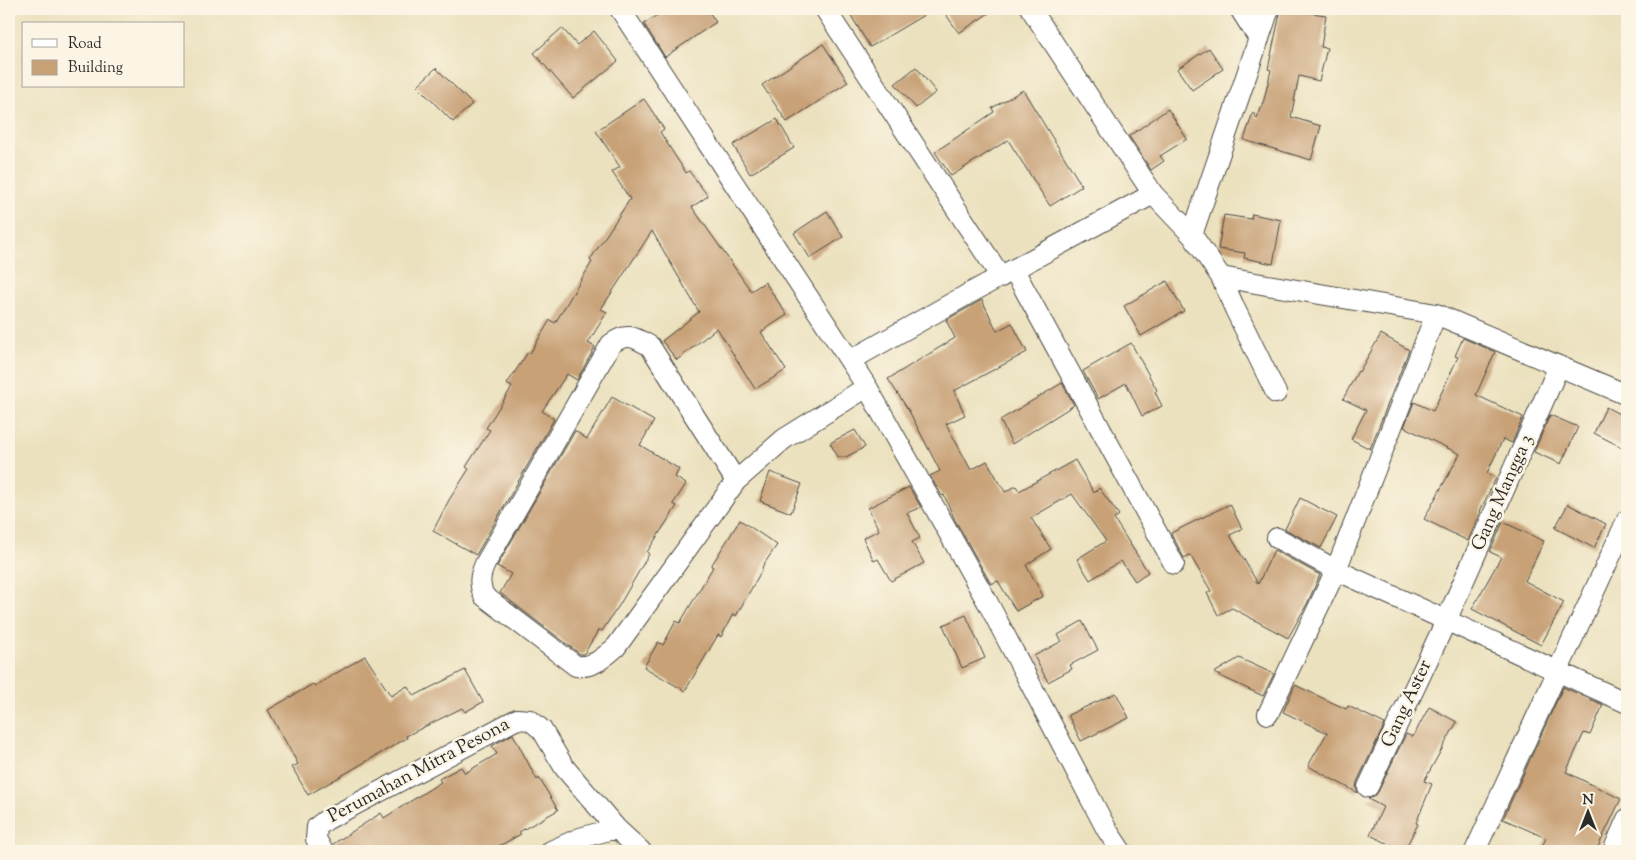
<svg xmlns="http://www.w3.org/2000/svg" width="1636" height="860" font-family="'Sorts Mill Goudy',serif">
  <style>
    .building { fill: #c8a177 }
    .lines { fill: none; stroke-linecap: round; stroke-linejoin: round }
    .street-casing { stroke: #484641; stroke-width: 22 }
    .street { stroke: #fff; stroke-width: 20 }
    .labels { text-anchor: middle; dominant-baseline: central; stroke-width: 5; stroke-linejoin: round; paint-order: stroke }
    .street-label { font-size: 19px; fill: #2b2b2b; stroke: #fcf5e5 }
  </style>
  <rect width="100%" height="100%" fill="#fcf5e5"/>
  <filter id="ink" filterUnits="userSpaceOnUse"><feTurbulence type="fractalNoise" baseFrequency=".02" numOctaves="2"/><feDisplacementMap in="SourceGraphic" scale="10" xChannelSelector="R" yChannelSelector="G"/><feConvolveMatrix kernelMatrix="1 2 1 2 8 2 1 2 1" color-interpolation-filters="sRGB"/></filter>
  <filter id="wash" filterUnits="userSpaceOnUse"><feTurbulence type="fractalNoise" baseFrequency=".0096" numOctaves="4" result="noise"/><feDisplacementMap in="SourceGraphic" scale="20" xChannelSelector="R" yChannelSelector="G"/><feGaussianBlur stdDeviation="1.12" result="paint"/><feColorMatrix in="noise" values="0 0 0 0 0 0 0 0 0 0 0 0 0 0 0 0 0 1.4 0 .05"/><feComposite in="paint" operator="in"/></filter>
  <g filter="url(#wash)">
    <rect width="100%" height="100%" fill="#ebe1be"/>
    <g id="blocks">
      <path class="building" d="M666,9H707L716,22L665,57L644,24Z
        M847,9H934L870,47Z
        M942,9H995L959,33Z
        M1281,9L1326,15L1321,47L1327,48L1319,81L1299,76L1291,117L1321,126L1311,160L1244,140L1253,112L1257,119L1260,108H1262L1271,70L1268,69Z
        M562,28L577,45L594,31L618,61L573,98L534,53Z
        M823,44L848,82L787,122L762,85Z
        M1209,48L1223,69L1192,90L1177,69Z
        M916,67L936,92L916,108L895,84Z
        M436,68L472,104L453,122L417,86Z
        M1023,90L1082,186L1050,206L1008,140L951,176L935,152L994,112L992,108Z
        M644,99L664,129L660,132L686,173L689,171L708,196L692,207L751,291L765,282L787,315L761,332L786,370L755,389L717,328L677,360L662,341L699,312L652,231L601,309L607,312L588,343L595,347L577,380L567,374L542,411L554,419L476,555L433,531L449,500L469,469L466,467L490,430L486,428L512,387L507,384L528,352L530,353L550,320L555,323L592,262L590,260L630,199L612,172L620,167L596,131Z
        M1168,109L1187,139L1160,156L1164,161L1151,170L1129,136Z
        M777,119L794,148L750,174L733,145Z
        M827,211L843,237L810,258L794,233Z
        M1252,214L1281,220L1273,264L1244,258L1245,253L1218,249L1224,215L1251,219Z
        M1167,281L1184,311L1141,336L1124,306Z
        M982,300L997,331L1012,323L1027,352L954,391L965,415L946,424L971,470L987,461L1005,492L1016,486L1019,491L1075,460L1094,493L1099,488L1119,515L1114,519L1148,572L1135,581L1121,561L1090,580L1077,559L1106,541L1072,494L1031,518L1051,549L1026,565L1043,596L1016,611L998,581L991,584L955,520L944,495L942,496L930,476L940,471L909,411L888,379L955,338L946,320Z
        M1381,334L1409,350L1370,449L1351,439L1366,410L1343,399L1358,371L1359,372Z
        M1463,338L1495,352L1476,395L1523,417L1512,443L1503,439L1487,473L1496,478L1480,511L1481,512L1468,541L1424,519L1460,454L1404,427L1414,402L1433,411L1458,357L1455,356Z
        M1131,343L1157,390L1155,392L1162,406L1142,416L1126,383L1098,399L1083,371Z
        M1062,383L1074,405L1012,444L1000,420Z
        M612,397L654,421L640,445L679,469L675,477L686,484L673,504L677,506L647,552L649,554L620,604L602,631L599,629L584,654H580L500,593L511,574L497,566L575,431L587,439Z
        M1606,407L1627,418V450L1594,433Z
        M1550,415L1578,427L1561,464L1534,452Z
        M855,430L865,447L846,457H838L830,443Z
        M770,472L802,484L791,513L760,501Z
        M909,487L921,507L907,513L920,538L912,542L924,563L891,581L878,559L874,561L863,538L879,530L868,508Z
        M1300,498L1337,517L1321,548L1285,529Z
        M1230,504L1242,529L1230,535L1258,584L1274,550L1320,575L1307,604L1288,638L1232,608L1218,615L1207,593L1211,591L1190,555L1184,558L1171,533Z
        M1568,504L1606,524L1594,548L1555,528Z
        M740,520L777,545L762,567L763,568L736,616L733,614L721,637L718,635L685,691L644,667L658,642L663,645L676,621L680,623L713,567L711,566Z
        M1503,522L1544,541L1525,581L1564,602L1541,645L1472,609L1501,557L1490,552Z
        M966,615L985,658L962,668L943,625Z
        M1082,621L1098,650L1070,665L1072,669L1048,682L1034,656L1062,641L1058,635Z
        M365,656L391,696L407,686L414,696L465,670L483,702L465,712L462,708L406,736L407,738L308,795L292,767L298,764L268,710L313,684L315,686Z
        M1239,658L1274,674L1263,696L1214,673Z
        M1295,685L1346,709L1348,706L1385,724L1357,782L1356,788L1358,793L1308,766L1327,733L1283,712Z
        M1563,687L1603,705L1590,735L1584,733L1566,772L1621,799L1596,851H1540L1546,838L1503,819Z
        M1116,693L1129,718L1081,741L1068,715Z
        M1429,707L1457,722L1424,781L1432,784L1416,823L1418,824L1404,851L1370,835L1383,807L1368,799L1374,797L1378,792L1406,734L1413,737Z
        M513,734L537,780L539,778L558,810L519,832L521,834L490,851H335L333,844L381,813L384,818L441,782L439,779L461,767L465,773L497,754L492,746Z"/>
    </g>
  </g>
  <g filter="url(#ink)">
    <use href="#blocks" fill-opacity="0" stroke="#484641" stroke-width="1"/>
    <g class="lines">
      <g class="street-casing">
        <path id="street" d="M620,9L867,387L988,603L1107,830L1121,851
          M825,9L1001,277
          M1031,9L1153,194L1192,235
          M1240,9L1259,39
          M1269,9L1192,235L1221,277L1436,314L1627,395
          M1014,270L1174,564
          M1221,277L1235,309L1276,393
          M851,360L970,293L1153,194
          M736,481L650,346C634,337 627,332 611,344L485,564C479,577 479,584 484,596L576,666C593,668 603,658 616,647L736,481L784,439L867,387
          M1277,538L1336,570L1627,703
          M1268,714L1336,570L1436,314
          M1368,787L1446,621L1559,366
          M323,851L316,839L317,827L326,820L517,719L530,720L542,730L564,767L616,828
          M551,851L580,838L616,828L641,851
          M1475,851L1627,520
          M1613,851L1627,819"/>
      </g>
      <use href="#street" class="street"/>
    </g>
  </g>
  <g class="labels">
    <g class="street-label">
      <text transform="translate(1503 493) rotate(-66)">Gang Mangga 3</text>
      <text transform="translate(1407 704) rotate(-65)">Gang Aster</text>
      <text transform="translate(419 771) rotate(-28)">Perumahan Mitra Pesona</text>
    </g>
  </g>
  <rect width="1636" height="860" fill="none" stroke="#fcf5e5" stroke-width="30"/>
  <rect x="22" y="22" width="162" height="65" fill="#fcf5e5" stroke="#a8a49b"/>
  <rect x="32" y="39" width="25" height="8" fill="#ffffff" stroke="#a8a49b"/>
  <text x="68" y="48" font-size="15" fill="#2b2b2b">Road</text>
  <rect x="32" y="60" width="25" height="15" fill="#c8a177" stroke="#a8a49b"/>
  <text x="68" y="72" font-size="15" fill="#2b2b2b">Building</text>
  <g transform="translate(1588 812)" stroke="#fcf5e5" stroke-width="4" paint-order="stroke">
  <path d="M0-4L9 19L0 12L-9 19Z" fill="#2b2b2b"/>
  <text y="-8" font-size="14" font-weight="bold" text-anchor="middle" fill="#2b2b2b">N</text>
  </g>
</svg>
